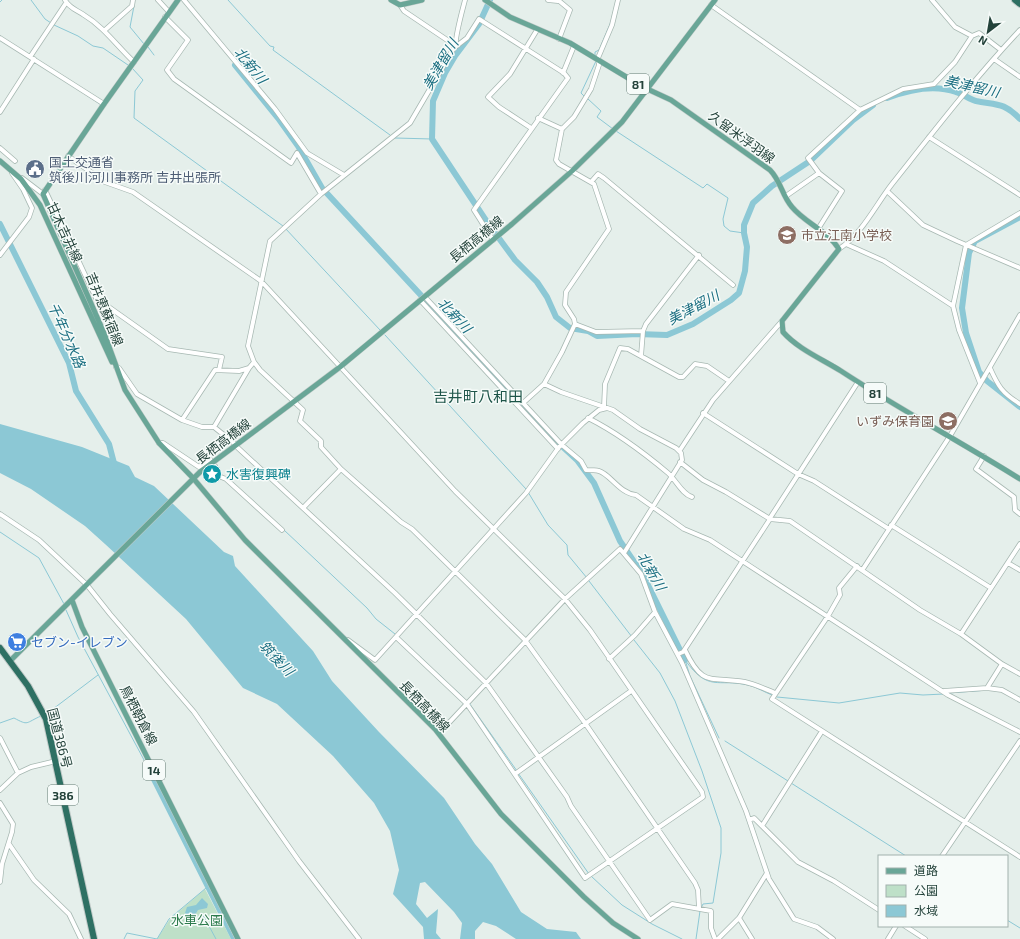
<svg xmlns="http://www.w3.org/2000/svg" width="1020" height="939" font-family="'Exo 2','Noto Sans JP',sans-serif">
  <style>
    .green { fill: #bee0c8 }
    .water { fill: #8cc8d5 }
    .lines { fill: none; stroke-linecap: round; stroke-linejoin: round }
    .stream { stroke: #8cc8d5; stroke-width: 1 }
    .river { stroke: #8cc8d5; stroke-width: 6 }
    .minor-casing { stroke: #a7b8b2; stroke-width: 5.5 }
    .major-casing { stroke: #c1cac8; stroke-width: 6 }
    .highway-casing { stroke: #c1cac8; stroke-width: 8 }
    .minor { stroke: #fff; stroke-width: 4 }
    .major { stroke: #69a697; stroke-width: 5 }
    .highway { stroke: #2e7063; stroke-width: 6 }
    .labels { text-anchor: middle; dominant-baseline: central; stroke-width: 3; stroke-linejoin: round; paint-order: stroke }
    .shield { fill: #f6fbf9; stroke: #627a73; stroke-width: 1 }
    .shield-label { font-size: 12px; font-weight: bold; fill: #23423a }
    .street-label { font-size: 13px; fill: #23423a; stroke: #f6fbf9 }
    .service-label { font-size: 13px; fill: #4e5e75; stroke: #f6fbf9; text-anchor: start }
    .education-label { font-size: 13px; fill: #785e54; stroke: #f6fbf9; text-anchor: start }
    .culture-label { font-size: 13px; fill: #0d838f; stroke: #f6fbf9; text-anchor: start }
    .shop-label { font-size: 13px; fill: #366cbe; stroke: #f6fbf9; text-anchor: start }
    .park-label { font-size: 13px; fill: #2c7b4c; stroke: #f6fbf9 }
    .water-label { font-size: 14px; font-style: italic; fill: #1a6e81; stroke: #f6fbf9 }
    .quarter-label { font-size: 15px; fill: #1e5549; stroke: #f6fbf9 }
  </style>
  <rect width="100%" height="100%" fill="#e5efeb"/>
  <path class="green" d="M205,889L231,939H157L170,919Z"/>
  <path class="water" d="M0,424L82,447L129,466L135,477L154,486L224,552L233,556L235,566L313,651L332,681L379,732L444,798L475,844L492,864L521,912L547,929L576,932L581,939H516L496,926L483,922L475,931V939H460L462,923L454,912L425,882L420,883L416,904L427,918L438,909L436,933L441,939H424L423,927L393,894L399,870L390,831L374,803L333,756L277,704L243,688L186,619L105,544L85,526L31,489L0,473Z
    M153,772L235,939H231L148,774Z
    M202,898L208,904L207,908L198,910L193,918L187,916L185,913L187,907L196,905Z"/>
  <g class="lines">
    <path class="stream" d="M31,0L45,19L51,23
      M228,0L270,46L274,47L273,50L390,135
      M0,2L2,0
      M134,6L130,27L144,44
      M54,25L78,36L93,46L103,48L128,65
      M148,47L154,55
      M595,56V52L599,50L611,22
      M132,68L143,80L135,91L134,118L283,226
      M85,94L100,104
      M585,97L581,93L596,61
      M588,99L601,111L597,117L613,129
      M616,131L703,188L707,184L728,198L723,219L724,226L730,231L744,233
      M395,138L432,139
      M285,228L380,330
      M385,335L526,489
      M528,492L548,525L567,545L568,555L587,578
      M284,530L367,608L376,619L395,634
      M0,532L39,558L64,604
      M589,581L632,637
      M66,610L78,637L151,773
      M634,640L660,673L675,701L702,771L721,828V853L713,903L703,904L701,908
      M418,655L467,701
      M685,660C709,693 717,678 748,685C757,687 764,692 772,695
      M686,663L690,676L719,738
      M949,693L988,690
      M1008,695L1020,702
      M777,697L839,703L900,693L923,695L944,694
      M469,703L517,771
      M49,712L98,675
      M0,723L14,718C29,726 25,723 41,716
      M725,741L788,781
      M518,773L589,874
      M791,783L906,856
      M591,876L622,905L652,924L682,939
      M202,913L216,939
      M1007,920L1020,928
      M124,939L127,933L157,939L169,919L206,888
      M696,939L700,911"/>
    <path class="river" d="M490,0L479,24L455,56L445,73L433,101L432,139L487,222L515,260L537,282L547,297L556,317L570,328L588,331L597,336L637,334L667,335L693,324L731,300L739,293L745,271L747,247L744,233V225L753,203L772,186L810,161L853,120L873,105
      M235,65L278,118L298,146L322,188L549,434L577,460L594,483L620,541L643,575L685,660
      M887,98C908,90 934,84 956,92C963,94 969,99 976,101C996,105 1004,102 1020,119
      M1020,217L975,241L969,253L962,308L966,333L979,372L987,381L1020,407
      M0,224L69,363L76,391L109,444L115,467"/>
    <g class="minor-casing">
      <path id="minor" d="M65,0C69,8 77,10 84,15C104,27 117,46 134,62
        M158,0L169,12
        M184,0L275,109L307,153L344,175
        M548,0L558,1
        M558,0L570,10L559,39
        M932,0L955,27L972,36
        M400,5L404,11L456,46
        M711,5L860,110
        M165,17L188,40L167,70L174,79L291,163L297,153L321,194
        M105,30L132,6L133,0
        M0,38L104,104
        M456,46C454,40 463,8 465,0
        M30,57L66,3
        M994,59L1020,77
        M563,73L574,46
        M0,112L34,59
        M538,118L562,129
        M531,128L499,107L488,97L510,74L537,30
        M929,137L1020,195
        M0,148L15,161
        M68,156L105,182L133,192L261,281L455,491L565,599L590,630L702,792L703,797L585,878L467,704L396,637
        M22,178L43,194
        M591,182L598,174L604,178L733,285
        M45,190L96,298L168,349L222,357L219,370
        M887,191L923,225L957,241L1020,268
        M786,196L819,173
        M818,229L842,191L819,173L808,158L860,110L903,89L934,84L955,62L972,36L979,33L1001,50
        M493,240L474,210L568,78L564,73L479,19L467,38L454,48L410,123L321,194L270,241L248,346L254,362L260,370L303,410L300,421L321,441V447L341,469L401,522L412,529L525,640L585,723L695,883L698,890L699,908
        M846,244L884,261L953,306
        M839,249C862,234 875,206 892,184C934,131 974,79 1020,30
        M0,255L29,217L32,208L23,189L12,173
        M425,297L562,445L581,461L586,470C590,470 595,470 599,471C610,474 619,493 636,495L684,529L710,540L948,695L1020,732
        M420,300L558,449
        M575,324L596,332L643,331
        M643,331L646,324L699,255
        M641,356L643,331
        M116,367L119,368L137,394L182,420L202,427H214L234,443
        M990,368C998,386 1002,393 1020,404
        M980,383L959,330L953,306L966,245L1020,213
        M544,384L561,392L613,410L640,429L676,448L681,453L682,460L624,553
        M523,403L544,384L562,352L575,324L574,319L565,305L566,292L609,229L594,184L559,164L556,160L562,129L574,117L591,89L599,65L598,58L612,25L618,0
        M604,407L605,384L620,348L628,349L679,377H683L695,364L707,366L729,381
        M703,413L798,474L814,481L889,529
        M588,418C618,433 643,452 668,473C676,480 682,494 692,497
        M182,420L215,370L239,371L249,368L254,362
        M214,427L249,368
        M159,443H163L199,467L210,459
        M238,448L395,593L486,683L567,797L571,806L650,920L672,904L711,911V928L715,939
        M680,450L713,400L782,321
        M984,456L976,469L1014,497L1015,510L1020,514
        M680,462L703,480L726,492L770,519L790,521L920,610L961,634L1002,664L1020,674
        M215,466L211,473L226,479L282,530
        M303,508L341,469
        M0,514L39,540L87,585L110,614L194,712L299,861L359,939
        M770,518L858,382
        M891,525L991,588
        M1008,563L1020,570
        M857,566L839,588L840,595L828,616L772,699L1020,857
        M863,569L950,436L1020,315
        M961,634L1020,544
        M348,640L375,660L526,493L559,447L583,423L599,410L607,408
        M685,650C703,688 710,676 745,682C755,684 765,689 775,693
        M678,654L683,652L770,519
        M609,659L635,635L655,612
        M987,688L1002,690L1020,700
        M944,691L987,688L1002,664
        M421,713L440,728L445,727L565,599L620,549L641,574L655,612L682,663L746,811L769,879L794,919L817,927L833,939
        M0,738L18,773
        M515,774L631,691
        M0,790L18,773L31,767L56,761
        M0,803L13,824L12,832L2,864L0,882
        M749,820L754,818L798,862L834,881L879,910
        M762,826L822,731
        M9,844L34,880L69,914L81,939
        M942,856L1020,741
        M739,918L752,939
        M905,926L925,939
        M718,939L739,918L767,873
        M888,939L896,926"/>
    </g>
    <g class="major-casing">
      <path id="major" d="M178,0L104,104L43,194L104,333L125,390L159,443L193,478L245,540L435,729L501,814L584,897L613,923L638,939
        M391,0L400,5L422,0
        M485,0L510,17L570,43L643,87L671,100L770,170C781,181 782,196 792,207C805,223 828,231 839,249L782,321L783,332C798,349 822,359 841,371C899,409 961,442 1020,479
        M0,161L21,179L40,205L112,362
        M72,600L82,627L238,939
        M10,661L200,472L340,367L512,224L572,171L622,122L715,0"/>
    </g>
    <g class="highway-casing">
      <path id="highway" d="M1015,0L1020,4
        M0,648L28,686L46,719L94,939"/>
    </g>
    <use href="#minor" class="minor"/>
    <use href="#major" class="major"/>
    <use href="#highway" class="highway"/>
  </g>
  <defs>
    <g id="civic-disc" transform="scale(1)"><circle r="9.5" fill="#5c6f8a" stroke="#f6fbf9"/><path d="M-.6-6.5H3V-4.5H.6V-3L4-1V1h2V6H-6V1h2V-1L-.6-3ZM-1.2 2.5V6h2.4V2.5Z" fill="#fff"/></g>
    <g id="school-disc" transform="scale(1)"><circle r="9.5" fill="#8d6e63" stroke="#f6fbf9"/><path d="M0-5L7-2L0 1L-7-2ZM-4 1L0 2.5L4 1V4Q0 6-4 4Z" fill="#fff"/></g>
    <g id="sight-disc" transform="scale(1)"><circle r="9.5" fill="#0f9aa8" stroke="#f6fbf9"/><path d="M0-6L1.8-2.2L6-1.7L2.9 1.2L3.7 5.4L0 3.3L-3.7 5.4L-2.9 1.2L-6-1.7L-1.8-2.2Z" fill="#fff"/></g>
    <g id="supermarket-disc" transform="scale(1)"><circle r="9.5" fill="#3f7fe0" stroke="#f6fbf9"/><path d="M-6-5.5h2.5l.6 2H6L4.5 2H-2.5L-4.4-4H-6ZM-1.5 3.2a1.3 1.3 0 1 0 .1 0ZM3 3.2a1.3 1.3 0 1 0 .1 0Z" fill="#fff"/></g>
  </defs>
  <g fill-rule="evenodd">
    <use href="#civic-disc" x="35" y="169"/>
    <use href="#school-disc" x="787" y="235"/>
    <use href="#school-disc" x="948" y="421"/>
    <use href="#sight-disc" x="212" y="474"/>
    <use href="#supermarket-disc" x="17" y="642"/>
  </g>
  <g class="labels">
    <g class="shield">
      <rect x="627" y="74" width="22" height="20" rx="3"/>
      <rect x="864" y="383" width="22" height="20" rx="3"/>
      <rect x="143" y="760" width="22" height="20" rx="3"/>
      <rect x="48" y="785" width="30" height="20" rx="3"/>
    </g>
    <g class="shield-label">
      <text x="638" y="84">81</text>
      <text x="875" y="393">81</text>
      <text x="154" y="770">14</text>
      <text x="63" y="795">386</text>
    </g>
    <g class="street-label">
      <text transform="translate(742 137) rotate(36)">久留米浮羽線</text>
      <text transform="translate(65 232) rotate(65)">甘木吉井線</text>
      <text transform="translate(476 239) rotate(-39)">長栖高橋線</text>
      <text transform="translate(105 309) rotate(68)">吉井恵蘇宿線</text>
      <text transform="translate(223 441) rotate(-37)">長栖高橋線</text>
      <text transform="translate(425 706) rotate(46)">長栖高橋線</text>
      <text transform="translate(139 715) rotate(63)">鳥栖朝倉線</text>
      <text transform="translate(60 738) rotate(75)">国道386号</text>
    </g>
    <g class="service-label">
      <text x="49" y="162">国土交通省<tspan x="49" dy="15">筑後川河川事務所 吉井出張所</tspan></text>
    </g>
    <g class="education-label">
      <text x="801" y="235">市立江南小学校</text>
      <text x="934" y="421" text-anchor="end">いずみ保育園</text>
    </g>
    <g class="culture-label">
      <text x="226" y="474">水害復興碑</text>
    </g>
    <g class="shop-label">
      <text x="31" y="642">セブン-イレブン</text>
    </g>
    <g class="park-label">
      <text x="197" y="920">水車公園</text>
    </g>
    <g class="water-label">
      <text transform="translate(440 64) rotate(-60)">美津留川</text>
      <text transform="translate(251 65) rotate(51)">北新川</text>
      <text transform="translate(972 86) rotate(13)">美津留川</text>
      <text transform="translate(693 307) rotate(-28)">美津留川</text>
      <text transform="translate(455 315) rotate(47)">北新川</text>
      <text transform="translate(67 335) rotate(66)">千年分水路</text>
      <text transform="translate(652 571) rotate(60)">北新川</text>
      <text transform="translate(277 658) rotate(46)">筑後川</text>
    </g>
    <g class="quarter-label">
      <text x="478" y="396">吉井町八和田</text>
    </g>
  </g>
  <rect x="878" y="855" width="130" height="72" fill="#f6fbf9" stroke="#a2b1ad"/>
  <rect x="886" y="868" width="20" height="6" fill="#69a697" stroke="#a2b1ad"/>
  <text x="914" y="875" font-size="12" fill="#23423a">道路</text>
  <rect x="886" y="885" width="20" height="12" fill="#bee0c8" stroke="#a2b1ad"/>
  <text x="914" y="895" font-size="12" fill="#23423a">公園</text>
  <rect x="886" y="905" width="20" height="12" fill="#8cc8d5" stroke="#a2b1ad"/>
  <text x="914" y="915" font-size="12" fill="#23423a">水域</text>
  <g transform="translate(988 32) rotate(211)" stroke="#f6fbf9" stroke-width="3" paint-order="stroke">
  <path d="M0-3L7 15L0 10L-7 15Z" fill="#23423a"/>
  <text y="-6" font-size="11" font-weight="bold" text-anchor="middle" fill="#23423a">N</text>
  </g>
</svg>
